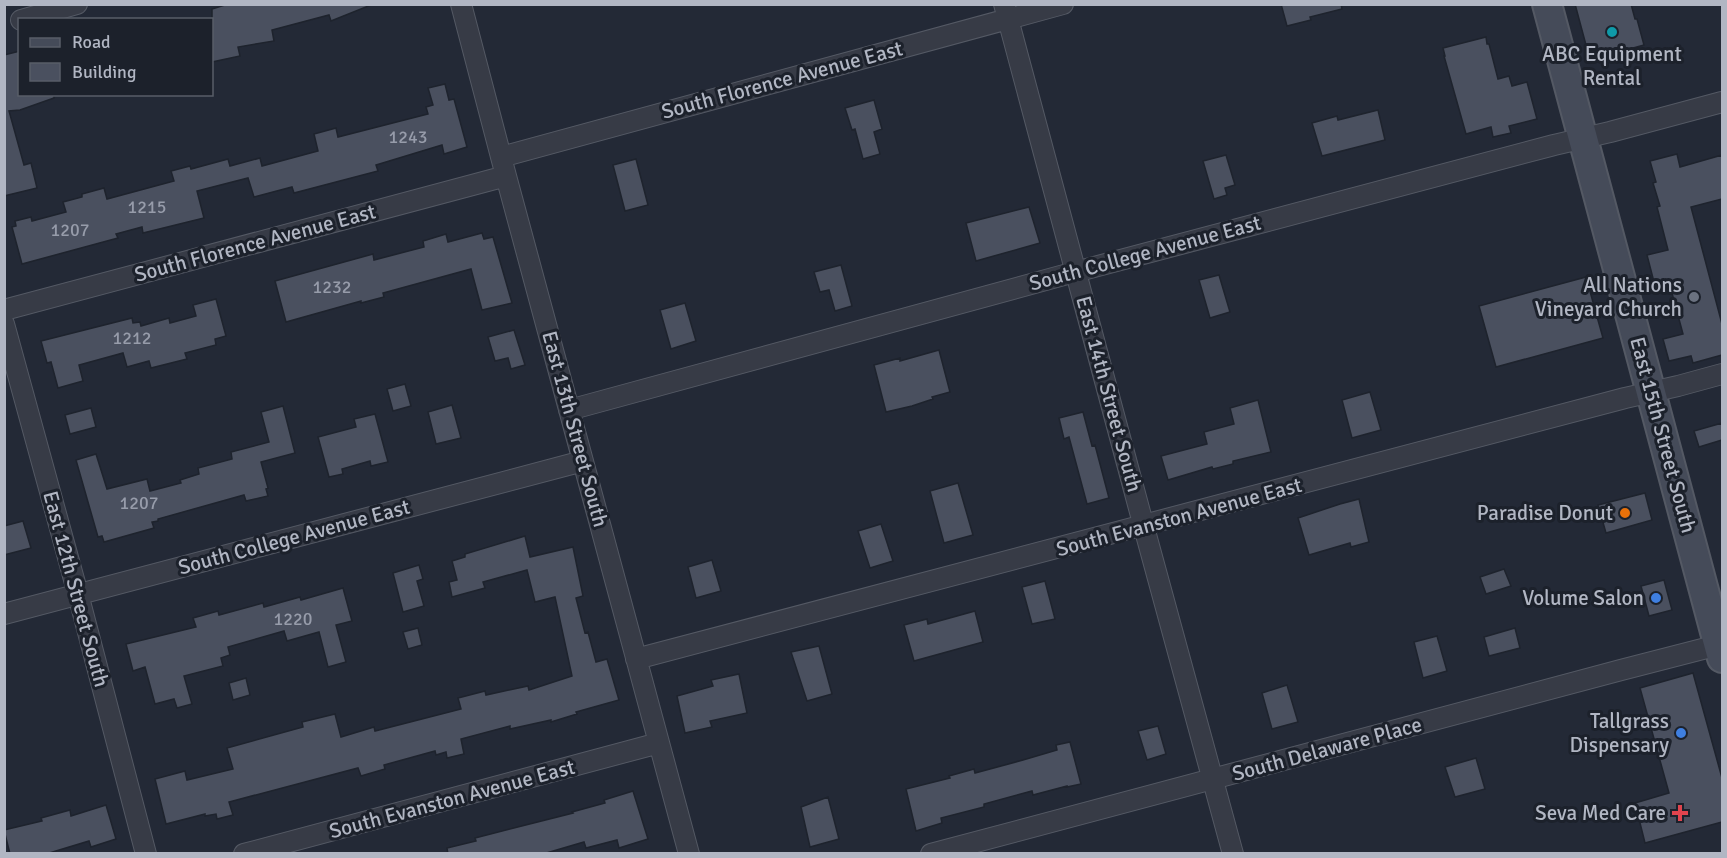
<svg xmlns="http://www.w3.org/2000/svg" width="1727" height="858" font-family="Signika,sans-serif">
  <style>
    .building { fill: #4a505f; stroke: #1e232d; stroke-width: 1.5 }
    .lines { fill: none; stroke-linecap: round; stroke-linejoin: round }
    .street-casing { stroke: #545964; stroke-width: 22 }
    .secondary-casing { stroke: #545964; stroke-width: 32 }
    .street { stroke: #373b46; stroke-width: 20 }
    .secondary { stroke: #454b59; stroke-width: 28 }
    .culture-dot { fill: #0f9aa8; stroke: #1c212b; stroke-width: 2 }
    .worship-dot { fill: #6b7280; stroke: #1c212b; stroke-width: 2 }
    .food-dot { fill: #e8710a; stroke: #1c212b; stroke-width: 2 }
    .shop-dot { fill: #3f7fe0; stroke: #1c212b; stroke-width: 2 }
    .health-dot { fill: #e0444e; stroke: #1c212b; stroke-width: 2 }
    .labels { text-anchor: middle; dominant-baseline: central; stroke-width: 6; stroke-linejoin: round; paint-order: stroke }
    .number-label { font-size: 18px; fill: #979caa }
    .poi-label { font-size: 21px; fill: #b1b6c3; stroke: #1c212b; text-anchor: end }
    .street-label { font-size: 21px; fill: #b1b6c3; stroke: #1c212b }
  </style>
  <rect width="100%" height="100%" fill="#232936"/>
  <path class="building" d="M228,4H371V5L331,21L329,15L272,30L274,41L238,47L240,56L212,62V9Z
    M1281,4H1341L1342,9L1310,17L1311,20L1287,26Z
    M1575,4H1631L1635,19H1637L1644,45L1590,60Z
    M1486,37L1487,44H1489L1498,79L1509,76L1512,86L1527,82L1537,119L1509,126L1511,133L1493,137L1491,127L1466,134L1444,56H1445L1443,48Z
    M20,51V94H54V98L20,110L9,111L24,165L31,163L37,188L4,196V55Z
    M445,84L449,100L454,99L467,147L444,154L442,145L376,165L378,171L294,193L292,187L254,197L248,178L197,191L204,218L143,233L142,227L116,234L118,238L22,264L12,227L16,226L15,221L31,217L32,221L66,212L63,202L82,197V194L104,188L107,199L174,181L171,171L190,166L191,169L228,159L230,166L260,158L262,166L318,151L314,134L336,128L338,137L428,114L426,107L433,105L428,88Z
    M874,100L882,129L874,132L880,154L863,159L855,129L852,130L845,108Z
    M1378,110L1385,140L1322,156L1312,123L1337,116L1338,120Z
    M1677,154L1680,167L1722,155V199L1691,207L1722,324V355L1693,363L1691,356L1669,361L1663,339L1683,334L1669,282L1655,286L1647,255L1668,250L1657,207L1660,206L1653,183L1656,182L1650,161Z
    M1226,155L1235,185L1225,188L1227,195L1214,199L1203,161Z
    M636,159L648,205L625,211L613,165Z
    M1029,207L1040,243L976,261L966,223Z
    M482,233L484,239L493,237L512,303L482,310L471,269L383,293L384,297L361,303V301L286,322L275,281L373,254L374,260L424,247L423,241L446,234L448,242Z
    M841,265L852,306L835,311L829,290L820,292L814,272Z
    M1219,275L1230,312L1210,318L1199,280Z
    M1586,277L1603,338L1496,367L1479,306Z
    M216,299L226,336L215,339L216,345L185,353L187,359L151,368L149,361L127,367L123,353L79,365L83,381L58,388L51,362L47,363L41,341L132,318L133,323L140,322L141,326L169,318L170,323L196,316L193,305Z
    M685,303L696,341L671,349L660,310Z
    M514,330L525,365L511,369L508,358L495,361L488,337Z
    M939,350L950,392L932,397L933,399L912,406L886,412L874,365L900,358V361Z
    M405,384L411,406L393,411L387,389Z
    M1370,392L1381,430L1352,438L1342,400Z
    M1258,400L1271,452L1233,461V464L1213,469L1212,467L1168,480L1161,456L1207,444L1204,432L1234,424L1230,408Z
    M452,405L461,438L436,444L428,412Z
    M283,406L295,453L261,462L268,488L266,489L268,496L246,501L244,495L158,519V521L152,522L154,528L104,542L102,536L98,537L76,460L96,454L107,489L147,479L150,491L181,483L180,480L199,474L198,468L232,459L231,452L269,442L261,412Z
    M91,408L96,427L70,434L65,415Z
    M1083,412L1092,446L1095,445L1109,498L1087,504L1069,437L1064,439L1059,418Z
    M375,414L388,462L371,466L370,461L342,469L343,474L329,477L318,437L356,427L354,419Z
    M1722,423V440L1699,447L1694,431Z
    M958,483L973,535L944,543L930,491Z
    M1645,493L1652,520L1606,533L1598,505Z
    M1359,499L1369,542L1351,547L1350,543L1309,555L1298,518L1340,504Z
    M23,521L31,548L4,555V526Z
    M881,524L893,561L870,568L858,531Z
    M525,536L530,557L573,547L583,596L576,598L585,633L588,632L596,662L607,659L619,700L576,712L577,714L551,722V720L510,729V726L461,739L464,754L447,758L446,752L436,755L435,751L384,765L385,769L361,776L358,768L229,802L233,815L217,819L216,814L205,816V814L166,824L155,779L185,771L187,780L233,769L227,748L303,727L302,722L335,714L341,737L374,727L375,731L461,709L458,698L485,691L486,695L528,686L529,690L572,676L555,597L535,602L527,570L483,582L485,588L452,597L449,582L457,580L452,561L465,557V554Z
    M712,560L721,591L696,598L688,567Z
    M419,565L423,579L417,581L424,606L403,612L393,573Z
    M1504,569L1511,586L1486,594L1480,577Z
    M1664,580L1672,610L1649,616L1641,586Z
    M1045,581L1055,619L1032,624L1022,587Z
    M343,588L352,621L336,625L346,662L328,667L319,632L287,641L284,631L228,647L230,655L221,658L223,666L184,676L192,704L177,708L174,699L155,704L145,667L133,671L126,644L196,627L193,618L218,611L219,615L263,603L264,607L300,597L301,600Z
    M975,611L983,642L914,661L904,625L927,619L928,624Z
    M418,628L422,645L408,649L403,632Z
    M1515,628L1520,648L1489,656L1484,637Z
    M1437,636L1447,671L1423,678L1414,642Z
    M819,646L832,694L807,701L791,652Z
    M1693,673L1722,778V822L1645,843L1635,803L1669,793L1640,688Z
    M739,674L747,713L710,721L712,727L685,733L677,696L713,686L711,680Z
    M246,678L250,695L233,700L229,683Z
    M1287,685L1298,722L1272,729L1262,693Z
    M1158,726L1166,754L1147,760L1138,731Z
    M1070,742L1081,784L1067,787V786L1033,795L1032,791L984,804V807L941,818L942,823L916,831L906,789L950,778L949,776L974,769L975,773L1023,760L1057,750L1056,745Z
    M1476,758L1485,789L1455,797L1445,767Z
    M633,791L648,839L619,848L617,840L586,848L584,842L543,854H448L447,848L476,841L475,838L573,813L572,812L605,803L604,800Z
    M828,797L839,839L810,847L801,807Z
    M106,805L116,839L91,847L89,841L46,854H10L4,830L42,821L41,818L70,810L71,816Z"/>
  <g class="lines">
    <g class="street-casing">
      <path id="street" d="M461,4L506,176L689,854
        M1004,4L1148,542L1233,854
        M21,20L77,4
        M501,157L1063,4
        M4,310L506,176
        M4,324L78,594L146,854
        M569,410L1064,275L1554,145L1610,132L1722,102
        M4,614L583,461
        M636,659L1625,398L1678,386L1722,374
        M244,854L659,743
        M931,854L1621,670L1722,644"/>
    </g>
    <g class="secondary-casing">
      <path id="secondary" d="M1547,4L1722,658"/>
    </g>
    <use href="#street" class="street"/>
    <use href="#secondary" class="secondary"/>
  </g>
  <circle class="culture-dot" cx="1612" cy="32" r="6"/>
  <circle class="worship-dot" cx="1694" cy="297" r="6"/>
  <circle class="food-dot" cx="1625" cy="513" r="6"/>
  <g class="shop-dot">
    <circle cx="1656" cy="598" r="6"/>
    <circle cx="1681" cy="733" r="6"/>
  </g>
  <path class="health-dot" d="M1677 804h6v6h6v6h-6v6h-6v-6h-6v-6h6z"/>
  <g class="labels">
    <g class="number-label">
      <text x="408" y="137">1243</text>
      <text x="147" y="207">1215</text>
      <text x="70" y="230">1207</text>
      <text x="332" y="287">1232</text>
      <text x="132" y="338">1212</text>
      <text x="139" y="503">1207</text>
      <text x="293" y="619">1220</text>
    </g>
    <g class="poi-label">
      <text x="1612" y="54" text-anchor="middle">ABC Equipment<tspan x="1612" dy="24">Rental</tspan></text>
      <text x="1682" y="285">All Nations<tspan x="1682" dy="24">Vineyard Church</tspan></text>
      <text x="1613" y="513">Paradise Donut</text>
      <text x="1644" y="598">Volume Salon</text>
      <text x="1669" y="721">Tallgrass<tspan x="1669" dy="24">Dispensary</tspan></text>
      <text x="1666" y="813">Seva Med Care</text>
    </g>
    <g class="street-label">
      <text transform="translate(782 80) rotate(-15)">South Florence Avenue East</text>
      <text transform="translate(255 243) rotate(-15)">South Florence Avenue East</text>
      <text transform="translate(1145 253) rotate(-15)">South College Avenue East</text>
      <text transform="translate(1109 394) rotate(75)">East 14th Street South</text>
      <text transform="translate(575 429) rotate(75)">East 13th Street South</text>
      <text transform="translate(1663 435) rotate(75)">East 15th Street South</text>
      <text transform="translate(1179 517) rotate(-15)">South Evanston Avenue East</text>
      <text transform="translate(294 537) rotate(-15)">South College Avenue East</text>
      <text transform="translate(76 589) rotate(75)">East 12th Street South</text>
      <text transform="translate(1327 749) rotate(-15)">South Delaware Place</text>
      <text transform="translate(452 799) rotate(-15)">South Evanston Avenue East</text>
    </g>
  </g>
  <rect width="1727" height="858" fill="none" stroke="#b1b6c3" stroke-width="12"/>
  <rect x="18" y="18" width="195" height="78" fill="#1c212b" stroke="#585d68" stroke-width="1.5"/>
  <rect x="30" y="38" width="30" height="9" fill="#454b59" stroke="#585d68" stroke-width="1.5"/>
  <text x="72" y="48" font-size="18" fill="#b1b6c3">Road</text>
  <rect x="30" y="63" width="30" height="18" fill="#4a505f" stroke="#585d68" stroke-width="1.5"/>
  <text x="72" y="78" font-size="18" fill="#b1b6c3">Building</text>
</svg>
